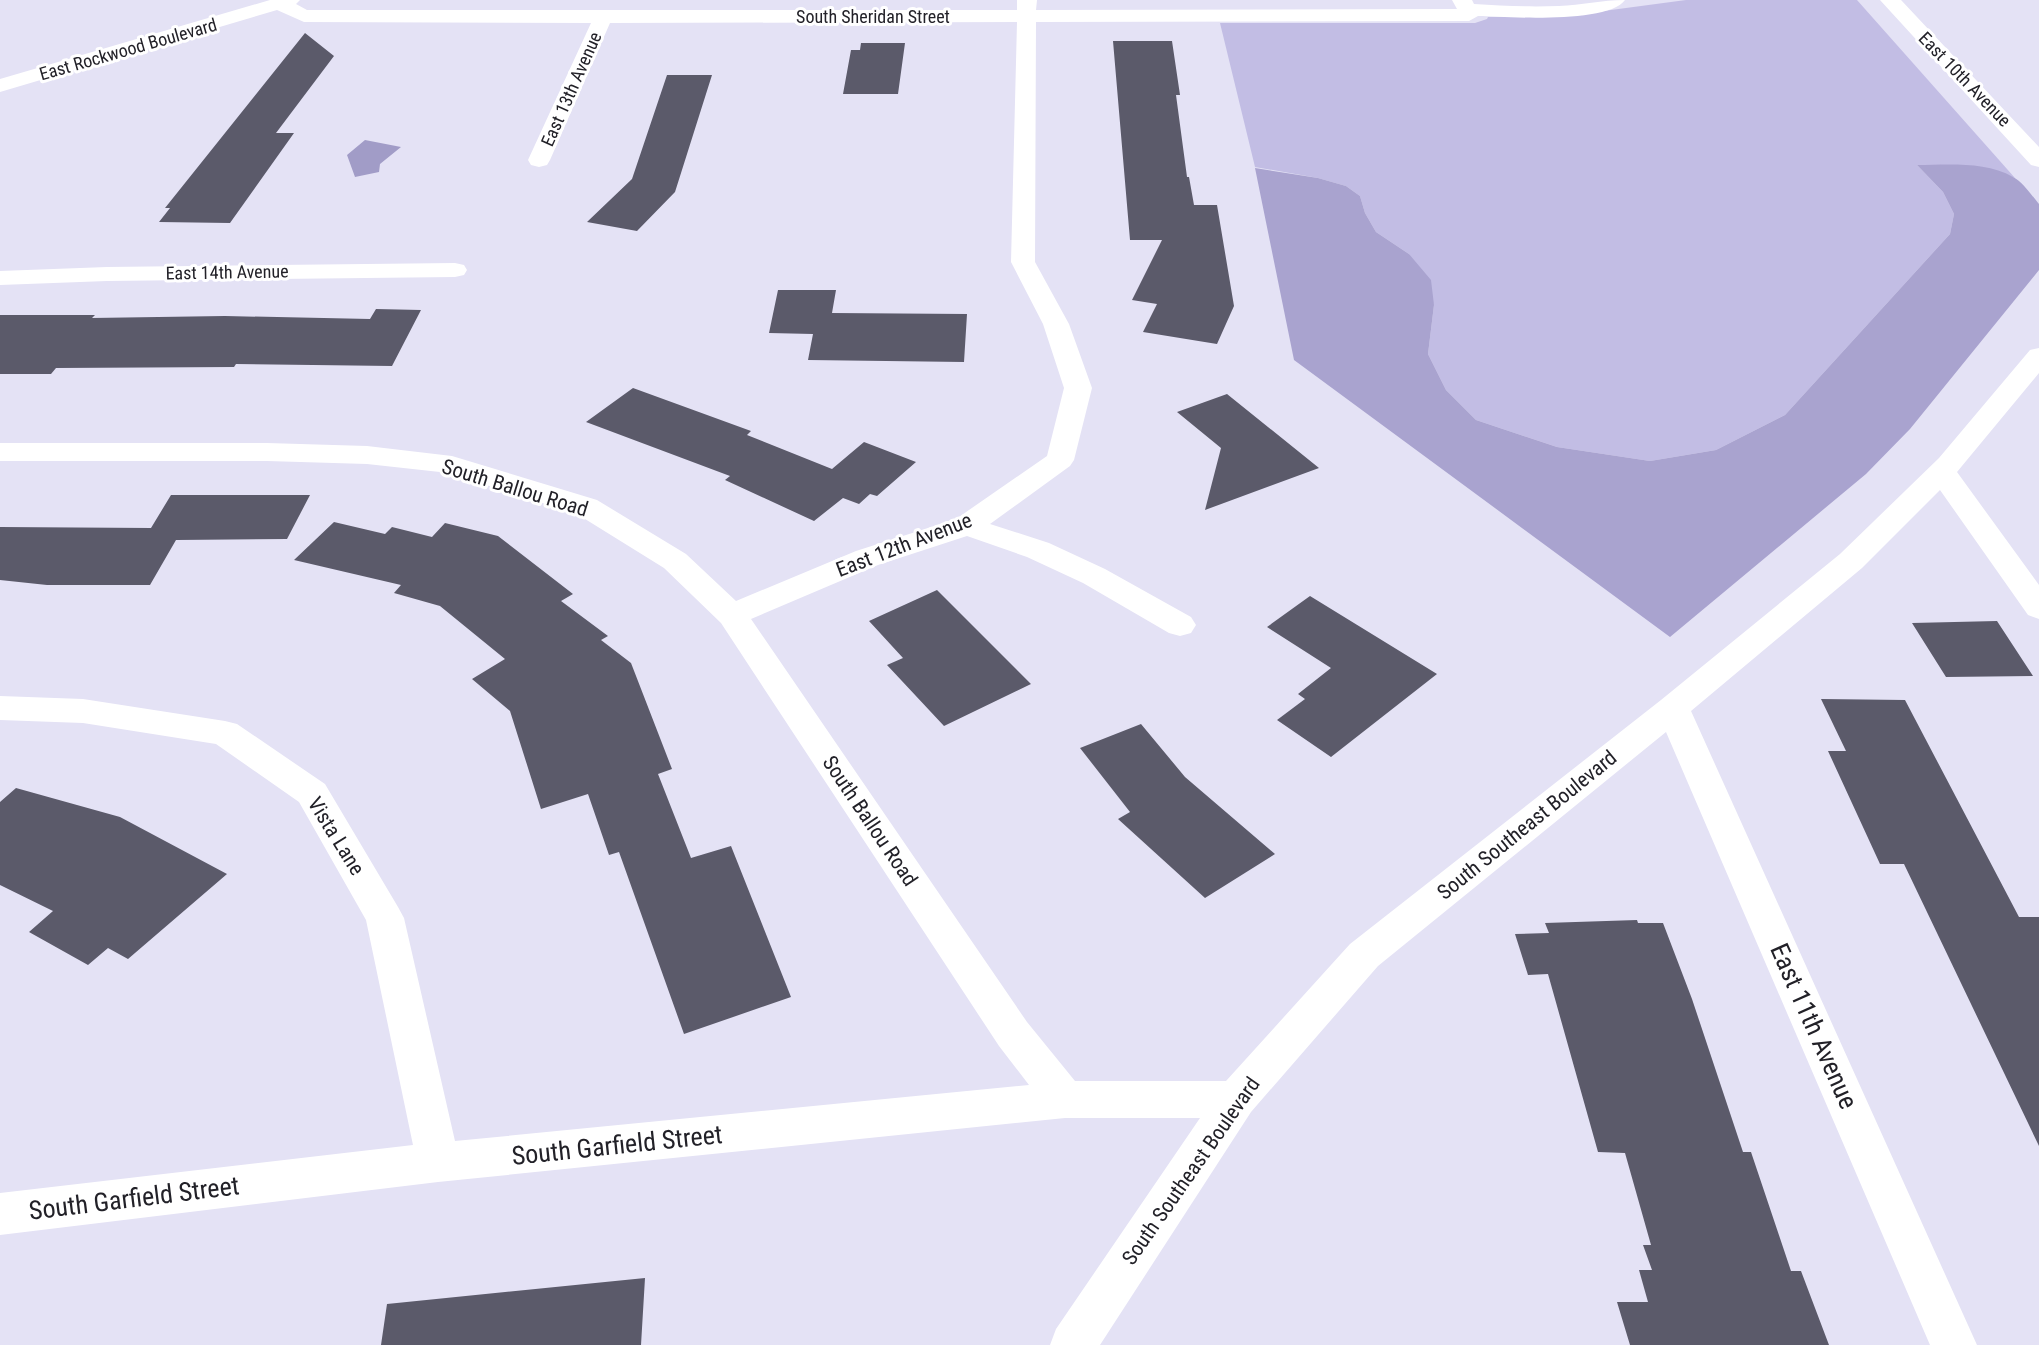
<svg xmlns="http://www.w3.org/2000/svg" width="2039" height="1345" font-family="'Roboto Condensed',sans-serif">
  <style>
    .green { fill: #c2bde4 }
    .forest { fill: #a9a3cf }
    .water { fill: #a19cc7 }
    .building { fill: #5b5a6a }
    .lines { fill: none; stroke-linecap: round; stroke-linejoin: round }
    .minor { fill: #fff; fill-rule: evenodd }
    .labels { text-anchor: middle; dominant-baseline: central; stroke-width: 6; stroke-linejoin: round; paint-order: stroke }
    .far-street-label { font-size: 18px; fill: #222128; stroke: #fff }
    .street-label { font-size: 21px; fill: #222128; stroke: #fff }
    .near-street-label { font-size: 26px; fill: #222128; stroke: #fff }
  </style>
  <rect width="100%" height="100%" fill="#e4e2f5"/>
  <path class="green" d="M1686,0H1857L2015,178C1983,165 1952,165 1917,165L1943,192L1954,214L1950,234L1785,415L1716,450L1650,461L1557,447L1476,420L1446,390L1428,354L1434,305L1409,254L1376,232L1365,213L1360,196L1346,186L1318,178L1255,167L1220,23H1475L1487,19L1488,17L1566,16Z"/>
  <path class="forest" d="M1917,165C1947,165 1985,161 2013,177C2023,182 2032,196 2039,204V270L1910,429L1866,474L1670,637L1294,360L1255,168L1318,178L1346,186L1360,196L1365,213L1376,232L1409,254L1431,280L1434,305L1428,354L1446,390L1476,420L1557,447L1650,461L1716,450L1785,415L1950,234L1954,214L1943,192Z"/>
  <path class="water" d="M365,140L401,147L380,164L379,172L355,177L347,155Z"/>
  <path class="building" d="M305,33L334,56L276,133H294L230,223L159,222L170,208H165Z
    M1113,41H1172L1180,95H1176L1187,177H1189L1194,205H1217L1234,306L1217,344L1143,332L1157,304L1132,300L1162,240H1130Z
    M861,43H905L898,94H843L851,50H860Z
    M667,75H712L675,192L637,231L587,222L632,179Z
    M778,290H836L832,313L967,314L964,362L808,360L813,334L769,333Z
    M376,309L421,310L392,366L236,364L234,367L56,368L51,374H0V315H95L92,318L225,316L370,319Z
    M633,388L751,431L747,435L832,469L864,442L916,462L877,496L870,494L859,504L843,498L814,521L725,480L730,476L586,422Z
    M1227,394L1319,468L1205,510L1221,448L1177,412Z
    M171,495H310L287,539L176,540L150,585H47L0,580V527L151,528Z
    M334,522L385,534L392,527L432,537L445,523L498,536L573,594L561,601L608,636L601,640L631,663L672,769L658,774L691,858L731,846L791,997L684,1034L619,852L609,855L588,794L541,809L510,711L472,679L505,659L440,606L394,593L401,585L294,560Z
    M937,590L1031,684L944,726L887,665L903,658L869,621Z
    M1310,596L1437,674L1331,757L1277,720L1305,699L1298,694L1331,668L1267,627Z
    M1997,621L2033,676L1946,677L1912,623Z
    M1821,699L1905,700L2019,917H2039V1146L1904,864H1880L1828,751H1846Z
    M1141,724L1185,777L1275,854L1205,898L1118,819L1130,812L1080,748Z
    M16,788L120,817L227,874L128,959L108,948L88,965L29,932L53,911L0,885V802Z
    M1637,920L1638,923H1663L1692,999L1743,1152H1751L1791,1271H1801L1829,1345H1630L1617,1302H1648L1639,1270H1652L1643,1245H1651L1625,1153L1598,1152L1548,974L1528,975L1515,934L1549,933L1545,923Z
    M645,1278L641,1345H381L387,1304Z"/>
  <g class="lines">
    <path class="minor" d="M270,0H300L296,4L307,10H1017V0H1037L1036,10L1457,9L1452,0H1472L1474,4C1502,6 1530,7 1559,6C1581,5 1602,0 1625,0C1608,24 1506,17 1478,16L1469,21L1036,22L1035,262L1069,324L1092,388L1074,460L1070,466L990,524L1049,543L1105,569L1191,617L1196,625L1191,633L1180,636L1169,633L1083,583L1027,557L967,536L878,565L751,619L1027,1022L1075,1081H1226L1350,944L1661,700L1840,554L1939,458L2030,350L2039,348V373L1957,472L2039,585V619L2028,615L1940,490L1862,568L1691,711L1977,1345H1930L1666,732L1378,966L1251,1112L1100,1345H1050L1056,1329L1200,1118H1065L438,1182L0,1235V1193L413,1145L366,920L299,802L216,744L83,723L0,720V696L83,699L225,721L237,724L325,784L398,907L404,918L455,1141L1029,1085L999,1046L721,623L664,568L577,514L449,473L367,464L267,461H0V443H267L367,446L452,456L597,500L686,554L736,601L856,551L956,519L1047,456L1064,388L1043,324L1011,262L1017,22L610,23L550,160L547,165L539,167L531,165L528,160L591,23L304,22L277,10L0,92V79Z
      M1880,0H1901L2039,147V167L2031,165Z
      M455,263L464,265L467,270L464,275L455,277L107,281L0,285V271L107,267Z"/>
  </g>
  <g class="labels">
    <g class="far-street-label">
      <text x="873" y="16">South Sheridan Street</text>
      <text transform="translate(128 49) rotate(-16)">East Rockwood Boulevard</text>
      <text transform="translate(1965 79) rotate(46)">East 10th Avenue</text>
      <text transform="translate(571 89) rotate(-66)">East 13th Avenue</text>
      <text transform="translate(227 272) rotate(-1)">East 14th Avenue</text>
    </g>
    <g class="street-label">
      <text transform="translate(515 488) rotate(17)">South Ballou Road</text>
      <text transform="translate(904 545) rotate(-21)">East 12th Avenue</text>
      <text transform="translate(870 821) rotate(56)">South Ballou Road</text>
      <text transform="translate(1527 825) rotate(-39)">South Southeast Boulevard</text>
      <text transform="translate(336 836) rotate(58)">Vista Lane</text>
      <text transform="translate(1191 1171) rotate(-55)">South Southeast Boulevard</text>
    </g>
    <g class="near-street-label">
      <text transform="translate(1814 1026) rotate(66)">East 11th Avenue</text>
      <text transform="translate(617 1145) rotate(-6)">South Garfield Street</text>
      <text transform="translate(134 1198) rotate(-7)">South Garfield Street</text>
    </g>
  </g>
</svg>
